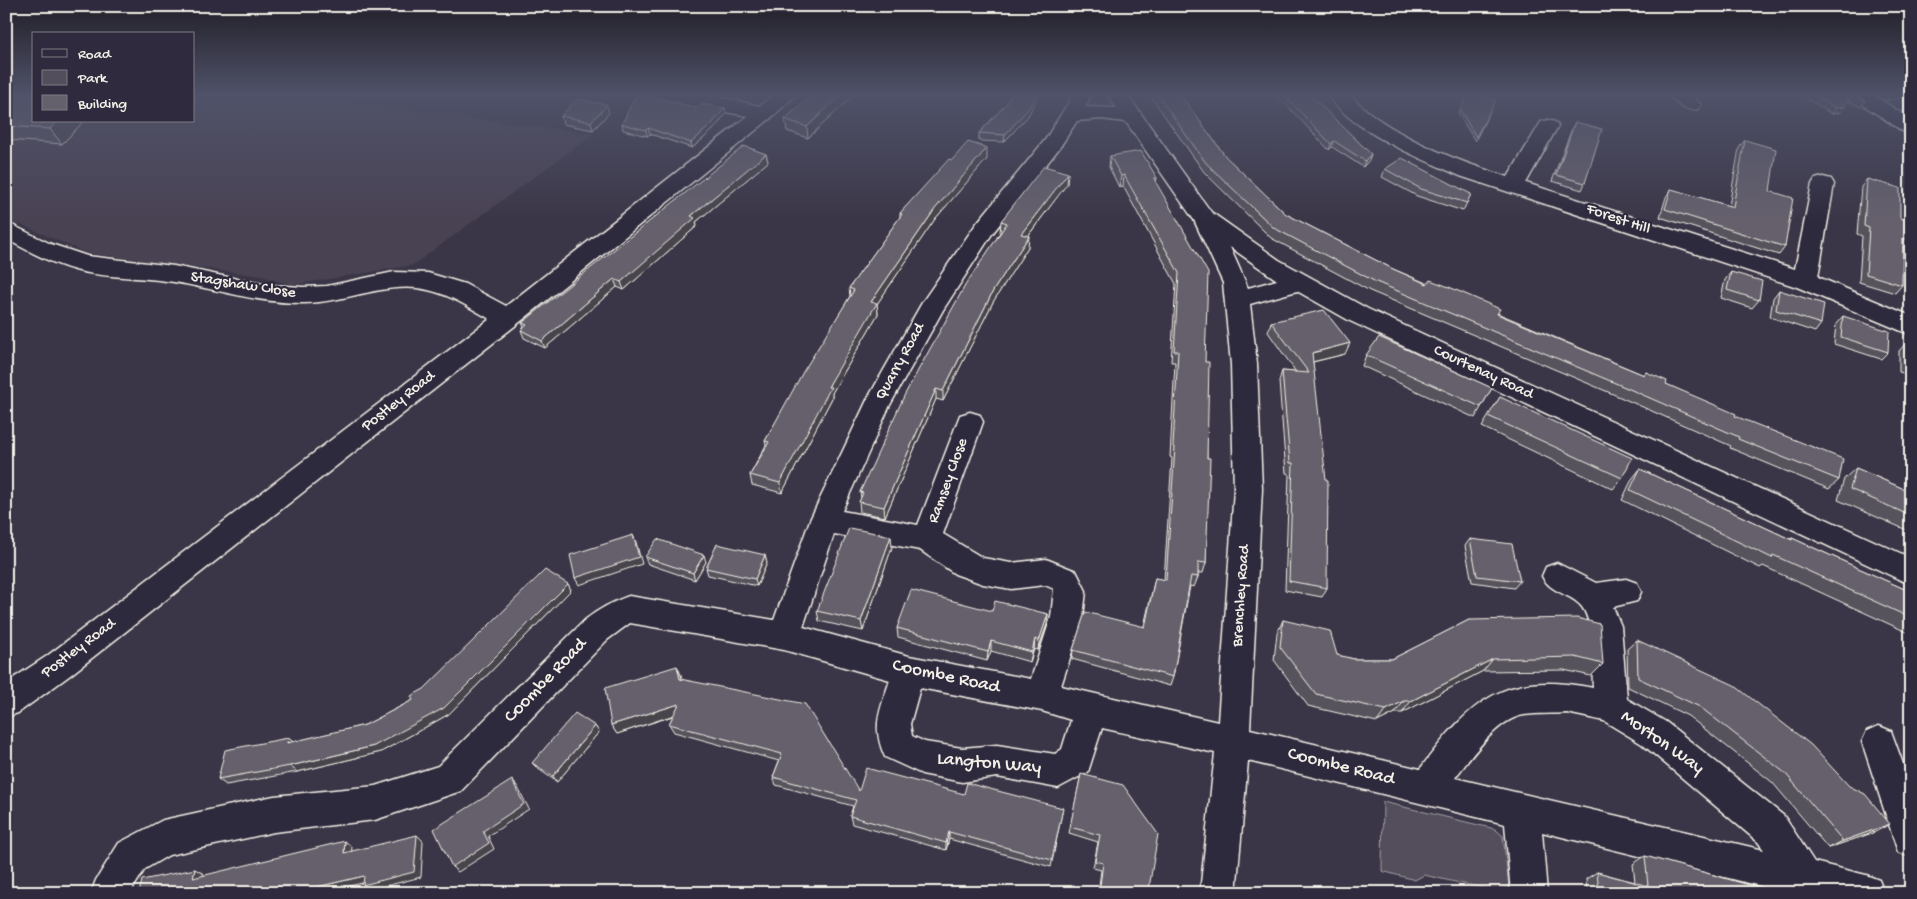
<svg xmlns="http://www.w3.org/2000/svg" width="1917" height="899" font-family="'Gochi Hand',sans-serif">
  <style>
    .built { fill: #484352 }
    .green { fill: #534e5c; stroke: #a4a0a2 }
    .lines { fill: none; stroke-linecap: round; stroke-linejoin: round }
    .minor-casing { stroke: #f4f1e8; stroke-width: 3 }
    .minor { fill: #2f2a3d; fill-rule: evenodd }
    .wall { fill: #57535d; stroke: #f4f1e8 }
    .shaded-wall { fill: #47444c; stroke: #f4f1e8 }
    .building { fill: #65616c; stroke: #f4f1e8 }
    .labels { text-anchor: middle; dominant-baseline: central; stroke-width: 4.5; stroke-linejoin: round; paint-order: stroke }
    .street-label { font-size: 16px; fill: #f4f1e8; stroke: #2f2a3d }
    .near-street-label { font-size: 19px; fill: #f4f1e8; stroke: #2f2a3d }
  </style>
  <rect width="100%" height="100%" fill="#3b3647"/>
  <filter id="ink" filterUnits="userSpaceOnUse"><feTurbulence type="fractalNoise" baseFrequency=".02" numOctaves="2"/><feDisplacementMap in="SourceGraphic" scale="10" xChannelSelector="R" yChannelSelector="G"/><feConvolveMatrix kernelMatrix="1 2 1 2 8 2 1 2 1" color-interpolation-filters="sRGB"/></filter>
  <g filter="url(#ink)">
    <path class="built" d="M6,94L34,121H194V94H290L594,134L413,265L292,285L262,276L86,253L22,225L6,222Z"/>
    <path class="green" d="M1087,94H1113L1118,109C1108,107 1089,108 1081,104Z
      M1383,802L1495,829L1503,836L1509,887L1496,891L1424,875L1415,880L1382,871Z"/>
    <g class="lines">
      <g class="minor-casing">
        <path id="minor" d="M648,94H704L760,106L774,94H797L772,117L525,318L69,676L18,713L6,717V683L47,656L490,319C470,308 451,295 428,290C388,280 345,303 305,303C260,304 217,289 174,282C144,277 112,278 83,272C56,266 30,252 6,239V222L51,244L87,256L174,266L267,285L303,287L327,286L394,272L428,273L465,284L506,306L748,116L658,100L651,98Z
          M1071,94H1091L1085,107L1117,108L1107,94H1127L1211,212L1279,260L1368,309L1911,558V585L1350,321L1297,291L1250,304L1257,364L1262,489L1250,729L1420,769C1471,701 1503,670 1593,688C1592,666 1595,624 1582,607C1571,593 1551,594 1542,576L1546,567L1557,563L1596,583L1626,579L1637,583L1641,592L1637,601L1613,607L1621,626L1627,699L1666,722L1784,816L1814,862L1866,875L1879,880L1884,893H1789L1542,832L1547,893H1511L1505,824L1248,761L1236,893H1200L1215,753L1102,728L1088,772L1058,788L997,777L962,782L922,774L885,757C871,726 880,711 890,680L784,650L630,623L607,640L461,791L375,820L274,832L169,855L145,869L130,893H91L96,880L119,843L163,820L274,796L375,786L438,766L585,620C599,609 612,602 629,596L774,620L810,520L868,398L923,301L976,224L1045,140L1070,100ZM1101,119L1126,122L1194,220L1223,283L1231,364L1234,489L1218,722L1061,686L1083,617L1086,591L1076,571L1046,559L1011,563L983,558L943,534L983,422L980,415L970,412L960,415L918,525L842,511L890,405L943,310L992,234L1060,147L1077,121ZM1230,247L1277,280L1248,288ZM834,534L920,550L955,574L983,584L1011,589L1045,585L1054,589L1051,617L1031,679L909,656L803,627ZM920,688L1042,711L1071,720L1062,749L1055,754L997,745L962,748L925,742L912,736L910,724ZM1567,713L1604,721L1642,744L1758,842L1764,850L1455,778C1471,757 1497,719 1524,715C1538,713 1553,714 1567,713Z
          M1327,94H1349C1387,135 1455,160 1508,177L1541,122L1548,120L1555,122L1558,126L1526,183L1795,269L1812,184L1815,179L1823,177L1831,179L1834,184L1818,277L1911,316V335L1797,287L1460,176C1417,156 1355,134 1327,94Z
          M1669,94H1691L1701,105L1698,109C1685,112 1677,105 1669,94Z
          M1847,94H1871L1911,119V134L1904,132Z
          M1879,726L1891,731L1911,786V857L1898,852L1862,742L1867,731Z"/>
      </g>
      <use href="#minor" class="minor"/>
    </g>
    <path class="wall" d="M6,94L34,121H84L62,144L8,140L6,141Z
      M813,94H855L808,138L787,131L785,119Z
      M1011,94H1039L1028,116L1004,142L979,141V133L1006,104Z
      M1149,94H1180L1226,157L1286,214L1393,269L1644,375L1646,372L1666,384L1735,416L1839,480L1829,489L1730,448L1731,446L1620,397L1370,291L1271,238L1204,172Z
      M1276,94H1309L1371,154L1369,160L1363,167L1332,147L1329,150Z
      M1799,94H1856L1866,101L1861,107L1848,101L1841,112L1832,114Z
      M1875,94H1911L1886,101Z
      M1496,100L1475,141L1458,113L1460,110Z
      M725,108L726,114L712,131L692,148L650,134L647,136L623,130L622,124Z
      M609,113L593,130L563,124L561,116Z
      M1575,122L1585,183L1582,190L1552,181L1572,128Z
      M1745,140L1770,191L1785,247L1779,255L1660,217L1666,197L1671,189L1729,206L1739,148Z
      M766,154L768,162L696,222L697,226L624,290L617,287L545,348L524,338L521,330L524,327L522,323Z
      M1110,156L1157,178L1156,184L1205,362L1207,458L1206,563L1203,573H1198V577L1194,587L1190,586L1173,677L1170,686L1072,659L1073,650L1144,626L1155,578L1164,580L1172,458L1170,457L1175,362H1171L1176,284L1123,186L1119,187L1109,167Z
      M987,159L935,219L877,304L878,314L832,393V398L782,493L752,485L750,475L766,445L765,441L850,296L849,288L900,217V213L952,160Z
      M1385,169L1471,194L1463,211L1417,196L1382,177Z
      M1068,173L1067,184L1028,236V247L993,302L943,401L936,399L885,517L860,512L859,502L861,498L860,492L1000,232L1001,221Z
      M1867,179L1900,218L1910,240L1903,248L1902,285L1895,293L1859,282L1862,236L1857,234L1861,187Z
      M1731,272L1759,300L1752,308L1721,298L1725,280Z
      M1779,290L1821,324L1815,332L1770,317L1773,298Z
      M1843,316L1888,352L1881,359L1834,344L1836,324Z
      M1271,322L1345,354L1313,362L1327,588L1322,597L1285,590L1289,474L1286,473L1279,381L1282,371L1296,372L1268,332Z
      M1906,343L1911,345V375L1899,372V351Z
      M1366,355L1492,388L1475,418L1362,366Z
      M1500,397L1622,478L1613,489L1482,427Z
      M1856,468L1911,492V532L1838,500L1844,479Z
      M1640,469L1790,539L1792,538L1911,592V634L1763,566L1760,568L1622,500L1632,479Z
      M1470,539L1520,581L1514,588L1472,582L1465,546Z
      M892,547L863,631L819,621L817,611Z
      M645,557L706,562L695,580L648,564Z
      M767,563L757,586L708,575L706,568Z
      M568,584L571,590L449,714L381,752L297,772L226,785L218,779L288,738L293,742L365,725L413,700L424,689Z
      M992,611L1048,614L1047,624L1038,650L1034,649L1030,662L991,651L987,661L898,637L897,628Z
      M1283,620L1337,655L1354,659H1392L1469,620L1603,664L1591,676L1564,670L1483,671L1402,713H1395L1377,722L1308,706L1274,660L1277,633Z
      M1637,640L1875,832L1828,848L1772,782L1688,716L1628,687L1627,649Z
      M677,666L681,675L682,679L859,791L964,794L1063,808L1051,867L949,839L946,850L852,824L850,816L853,806L776,785L773,777L779,761L674,732L669,724L673,716L617,734L611,725Z
      M595,726L599,732L557,782L537,768L532,763Z
      M1081,774L1149,888L1153,893H1098L1101,870L1093,868L1098,842L1069,833Z
      M1645,856L1778,893H1587L1586,879L1597,872L1635,882L1633,864Z"/>
    <path class="shaded-wall" d="M842,94H855L808,138L807,127Z
      M1036,94H1039L1028,116L1004,142L1005,135Z
      M1894,94H1911V95L1886,101L1890,95Z
      M607,105L609,113L593,130L591,122Z
      M1845,106L1841,112L1832,114L1836,108Z
      M725,108L726,114L712,131L692,148L691,143Z
      M58,121H84L62,144L50,129Z
      M648,128L650,134L647,136L646,130Z
      M1334,141L1332,147L1329,150L1331,144Z
      M987,148V159L935,219L877,304L878,314L832,393V398L782,493L780,483L871,302L935,209Z
      M766,154L768,162L696,222L697,226L624,290L621,282L691,216Z
      M1371,154L1369,160L1363,167L1365,161Z
      M1068,173L1067,184L1021,245V234Z
      M1124,175L1123,186L1119,187L1121,176Z
      M1029,236L1028,247L993,302L943,401V391L993,291Z
      M614,279L617,287L545,348L542,341Z
      M1350,343L1345,354L1308,363L1312,353Z
      M936,389V399L885,517L884,507Z
      M633,535L636,542L642,564L579,585L575,578Z
      M891,536L892,547L863,631L861,621Z
      M704,555L706,562L695,580L693,573Z
      M765,555L767,563L757,586L755,579Z
      M568,584L571,590L449,714L381,752L297,772L290,766L374,746Z
      M1048,614L1047,624L1038,650L1039,641Z
      M1035,639L1034,649L1030,662L1032,652Z
      M991,641V651L987,661L988,652Z
      M1493,659L1483,671L1402,713L1411,701Z
      M677,666L681,675L684,688L680,679Z
      M1404,701L1395,713L1377,722L1386,710Z
      M679,704L683,712L617,734L611,725Z
      M595,726L599,732L557,782L553,776Z
      M288,738L296,744L287,743Z
      M512,780L517,786L529,809L488,836L494,849L458,872L452,867L483,831Z
      M1890,824L1875,832L1828,848L1843,841Z
      M949,832V839L946,850V843Z
      M417,835L423,841L421,877L370,890L363,885Z
      M345,841L352,847L351,858L344,853Z
      M195,869L204,874L202,883L193,878Z
      M364,876L371,881L319,893H291Z"/>
    <path class="building" d="M6,94H34V121H58L50,129L6,126Z
      M813,94H842L807,127L785,119Z
      M1011,94H1036L1029,108L1005,135L979,133L1006,104Z
      M1157,94H1180L1226,157L1286,214L1393,269L1427,284L1430,280L1449,287L1500,309L1497,314L1644,375L1646,372L1667,381L1666,384L1736,414L1735,416L1843,459L1839,480L1738,439L1739,437L1627,388L1374,281L1274,228L1206,163Z
      M1283,94H1309L1371,154L1365,161L1334,141L1331,144Z
      M1468,94H1476L1496,100L1476,137L1460,110Z
      M1812,94H1856L1866,101L1851,95L1845,106L1836,108Z
      M635,97H654L696,108L700,104L725,108L711,125L691,143L648,128L646,130L622,124Z
      M577,99L607,105L591,122L561,116Z
      M1575,122L1602,129L1585,183L1556,175Z
      M1745,140L1776,149L1770,191L1793,198L1785,247L1665,209L1671,189L1733,207Z
      M968,142L987,148L935,209L871,302L877,303L828,387H831L780,483L750,475L769,442L765,441L803,372L854,290L849,288L902,214L900,213L949,159L952,160Z
      M744,146L766,154L691,216L695,218L621,282L614,279L542,341L521,330L527,325L522,323L542,307Z
      M1141,151L1157,178L1154,179L1208,273L1205,362H1209L1207,458H1210L1206,563L1198,562V577L1191,576L1173,677L1073,650L1085,612L1145,627L1155,578L1166,580L1175,447H1173L1178,351H1174L1179,273L1124,175L1121,176L1110,156Z
      M1402,158L1471,194L1467,203L1421,189L1385,169Z
      M1044,166L1068,173L1021,234L1029,236L993,291L943,391L936,389L884,507L859,502L863,493L860,492L905,394L966,284L1007,223L1001,221Z
      M1867,179L1900,188V218L1911,221L1910,240L1903,238L1902,285L1866,274L1869,228L1864,226Z
      M1731,272L1762,281L1759,300L1727,290Z
      M1779,290L1824,304L1821,324L1776,310Z
      M1324,310L1350,343L1312,353L1326,480H1328L1327,588L1289,581L1293,463H1290L1282,371L1309,373L1271,322Z
      M1843,316L1889,331L1888,352L1841,337Z
      M1379,337L1492,388L1481,407L1366,355Z
      M1906,343L1911,345V365L1906,364Z
      M1500,397L1632,458L1622,478L1488,416Z
      M1856,468L1911,492V516L1850,489Z
      M1640,469L1792,540V538L1911,592V618L1773,555L1772,558L1630,490Z
      M849,528L891,536L861,621L817,611Z
      M633,535L639,557L575,578L570,555Z
      M657,539L704,555L693,573L645,557Z
      M1470,539L1512,544L1520,581L1477,576Z
      M717,544L765,555L755,579L706,568Z
      M545,570L568,584L444,708L374,746L290,766L218,779L225,750L288,738L287,743L365,725L413,700L411,696L424,689Z
      M911,590L992,611L995,601L1048,614L1039,641L1035,639L1032,652L991,641L988,652L897,628Z
      M1577,618L1600,624L1603,664L1575,657L1493,659L1411,701H1404L1386,710L1316,694L1280,647L1283,620L1330,631L1337,655L1354,659H1392L1469,620Z
      M1637,640L1734,685L1811,745L1849,786L1865,794L1890,824L1843,841L1785,773L1700,707L1638,678Z
      M677,666L680,679L805,704L859,791L866,768L964,794L967,783L1063,808L1052,860L949,832L946,843L850,816L856,800L773,777L782,754L669,724L679,704L611,725L605,688Z
      M575,713L595,726L553,776L532,763Z
      M1081,774L1123,785L1158,834L1149,888H1153V893H1099L1103,863L1095,861L1100,835L1070,827Z
      M512,780L524,804L483,831L489,843L452,867L434,829Z
      M417,835L414,872L363,885L364,876L291,893H139L142,880L195,869L193,878L345,841L344,853Z
      M1645,856L1778,893H1599L1597,872L1648,886Z"/>
  </g>
  <linearGradient id="sky" x2="0" y2="1"><stop stop-color="#201e27"/><stop offset="0.43" stop-color="#4f5269"/><stop offset="1" stop-color="#4f5269" stop-opacity="0"/></linearGradient>
  <rect width="1917" height="220" fill="url(#sky)"/>
  <g class="labels">
    <g class="street-label">
      <text transform="translate(1618 220) rotate(19)">Forest Hill</text>
      <text transform="translate(243 286) rotate(9)">Stagshaw Close</text>
      <text transform="translate(901 362) rotate(-61)">Quarry Road</text>
      <text transform="translate(1483 373) rotate(25)">Courtenay Road</text>
      <text transform="translate(399 402) rotate(-38)">Postley Road</text>
      <text transform="translate(949 481) rotate(-70)">Ramsey Close</text>
      <text transform="translate(1242 596) rotate(-86)">Brenchley Road</text>
      <text transform="translate(79 649) rotate(-37)">Postley Road</text>
    </g>
    <g class="near-street-label">
      <text transform="translate(946 677) rotate(12)">Coombe Road</text>
      <text transform="translate(546 681) rotate(-46)">Coombe Road</text>
      <text transform="translate(1662 743) rotate(35)">Morton Way</text>
      <text transform="translate(989 764) rotate(5)">Langton Way</text>
      <text transform="translate(1341 767) rotate(14)">Coombe Road</text>
    </g>
  </g>
  <rect width="1917" height="899" fill="none" stroke="#2f2a3d" stroke-width="25"/>
  <rect x="12" y="12" width="1892" height="874" fill="none" stroke="#f4f1e8" stroke-width="2" filter="url(#ink)"/>
  <rect x="32" y="32" width="162" height="90" fill="#2f2a3d" stroke="#7e7a81"/>
  <rect x="42" y="49" width="25" height="8" fill="#2f2a3d" stroke="#7e7a81"/>
  <text x="78" y="58" font-size="15" fill="#f4f1e8">Road</text>
  <rect x="42" y="70" width="25" height="15" fill="#534e5c" stroke="#7e7a81"/>
  <text x="78" y="82" font-size="15" fill="#f4f1e8">Park</text>
  <rect x="42" y="95" width="25" height="15" fill="#65616c" stroke="#7e7a81"/>
  <text x="78" y="108" font-size="15" fill="#f4f1e8">Building</text>
</svg>
